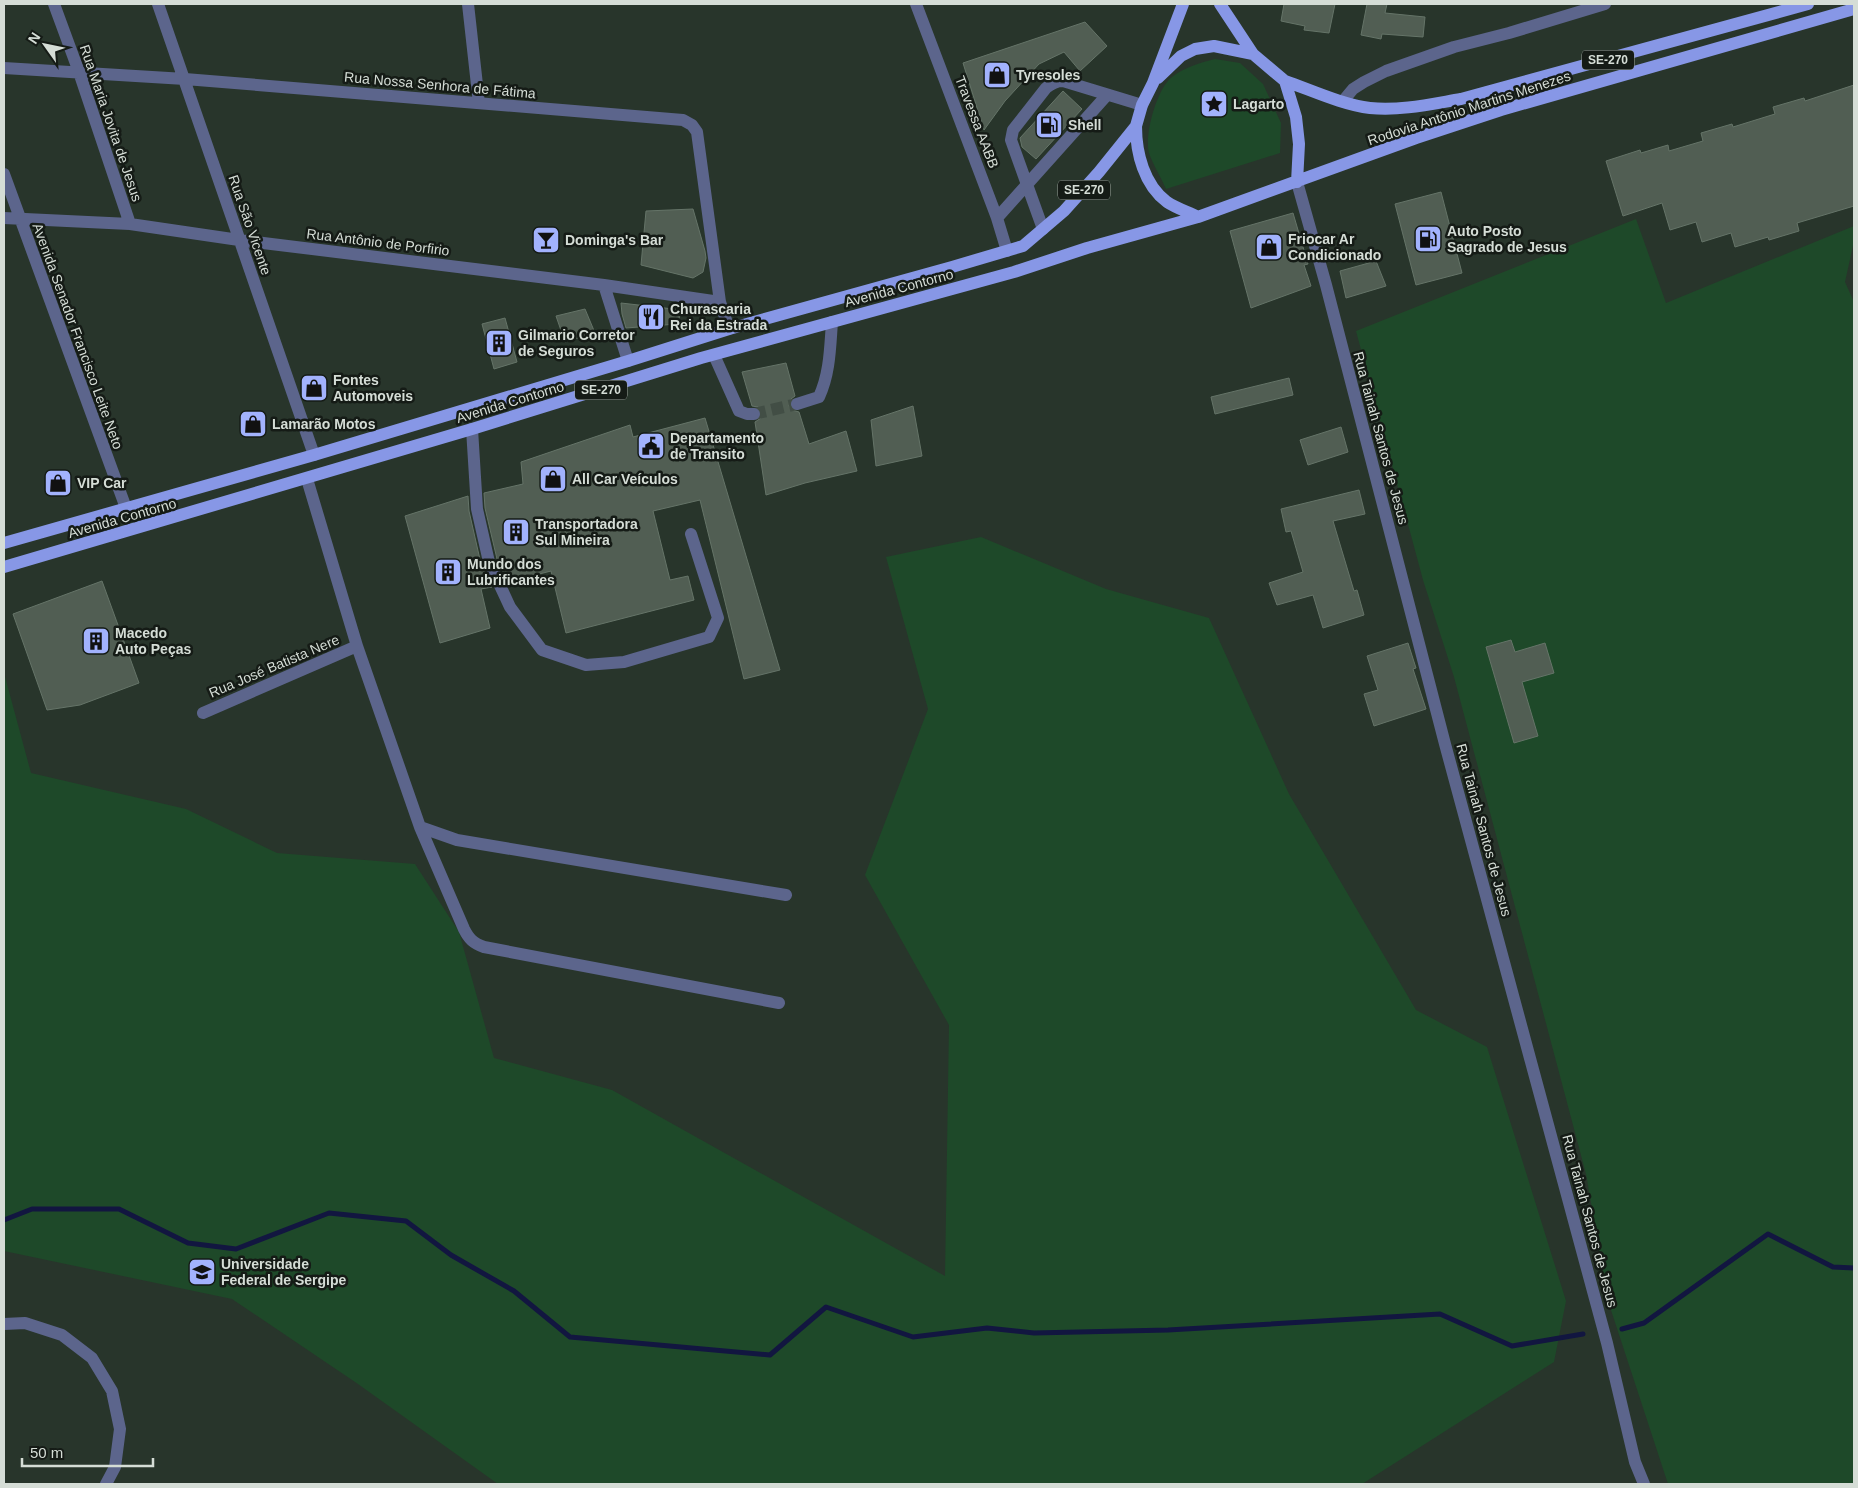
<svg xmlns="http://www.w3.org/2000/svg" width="1858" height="1488" font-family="Arial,sans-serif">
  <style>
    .green { fill: #1e4929 }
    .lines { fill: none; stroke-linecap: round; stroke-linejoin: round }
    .stream { stroke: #121640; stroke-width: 5 }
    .building { fill: #515e53; stroke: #657468 }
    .minor-tunnel { stroke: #424e45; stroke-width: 12; stroke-dasharray: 12 6; stroke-linecap: butt }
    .minor { stroke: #5c658c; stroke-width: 12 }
    .major { stroke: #8797e6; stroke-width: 12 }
    .labels { text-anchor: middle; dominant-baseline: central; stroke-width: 5; stroke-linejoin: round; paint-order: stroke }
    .shield { fill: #151b16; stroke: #9ba39c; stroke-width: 1 }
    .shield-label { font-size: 12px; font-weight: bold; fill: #d5ddd6 }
    .poi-label { font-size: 14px; font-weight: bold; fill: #d5ddd6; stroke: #151b16; text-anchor: start }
    .street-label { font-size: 14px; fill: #d5ddd6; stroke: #151b16 }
  </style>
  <rect width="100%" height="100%" fill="#28352b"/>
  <path class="green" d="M1215,59L1240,63L1263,84L1281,123L1280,153L1166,189C1161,177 1153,165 1149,153C1144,135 1157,88 1172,77C1185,67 1200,63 1215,59Z
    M1636,219L1666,303L1854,226V241L1845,282L1854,302V1484H1668L1608,1301L1586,1174L1454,677L1423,580L1356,331Z
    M981,537L1106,589L1209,618L1289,794L1416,1010L1487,1047L1566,1301L1554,1362L1362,1484H498L358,1384L232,1299L4,1251V673L31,773L186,809L277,853L415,864L459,932L494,1058L612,1090L945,1276L949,1025L865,875L928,709L886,557Z"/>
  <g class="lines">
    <path class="stream" d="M4,1220L32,1209H119L188,1243L236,1249L329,1213L406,1221L451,1255L514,1291L570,1337L770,1355L826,1307L913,1337L987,1328L1034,1333L1168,1330L1440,1314L1512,1346L1583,1334
      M1622,1329L1644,1323L1768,1234L1833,1267L1854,1268"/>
  </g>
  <path class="building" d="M1284,4H1335L1329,33L1304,30L1305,26L1281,21Z
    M1367,4H1387L1385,13L1425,17L1423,37L1382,34L1381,39L1361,35Z
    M1085,22L1107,46L1080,71L1064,52L1039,64L1005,101L984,130L963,63Z
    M1854,85V206L1797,223L1799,231L1769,240L1768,237L1735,247L1731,233L1702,242L1696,222L1670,230L1662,203L1623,216L1606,161L1640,150L1641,153L1668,145L1669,151L1703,141L1701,133L1732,124L1733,127L1775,114L1773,107L1804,98L1805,101Z
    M1063,91L1082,109L1036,159L1022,147L1020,138Z
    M1441,192L1462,273L1416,285L1395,204Z
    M693,209L705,251L706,258L703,272L693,278L641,265L646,211Z
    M1293,213L1308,264L1304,265L1311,286L1251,308L1230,231Z
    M1376,261L1386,286L1346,298L1340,271Z
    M621,303L682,310L677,324L626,328L622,314Z
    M585,309L595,333L565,342L556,316Z
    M505,318L517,362L494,369L482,324Z
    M786,363L795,396L791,399L789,406L792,410L799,412L809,444L846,431L857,471L805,483L766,495L755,422L761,418L762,414L758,407L752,406L742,372Z
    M1289,378L1293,395L1215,414L1211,397Z
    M913,406L922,456L876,466L871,420Z
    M705,418L780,670L744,679L700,500L653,511L670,580L688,576L694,600L566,633L551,571L508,582L497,559L485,508L484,493L523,484L521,462L630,425L633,437Z
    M1341,427L1348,452L1308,465L1300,440Z
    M1359,490L1365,514L1333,521L1354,591L1357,590L1364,615L1323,628L1313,595L1277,605L1269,583L1303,572L1291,531L1286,532L1281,509Z
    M468,496L469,511L481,564L492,587L481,589L490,628L440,643L405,516Z
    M102,581L139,683L80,705L47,710L13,614Z
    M1511,640L1515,652L1545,643L1554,673L1522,682L1538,736L1514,743L1486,647Z
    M1408,643L1416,668L1413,669L1426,709L1374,726L1364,694L1378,690L1367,656Z"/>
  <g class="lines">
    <path class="minor-tunnel" d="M754,414L797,404"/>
    <path class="minor" d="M54,4L79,72L130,224
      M158,4L314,455
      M468,4L479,103
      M916,4L997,218L1007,251
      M4,68L185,79L683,120L692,125L697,132L720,302
      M1343,101L1353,89L1364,82L1386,71L1454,47L1509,33L1605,4
      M4,174L126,508
      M1297,182L1326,285L1445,744L1607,1343L1635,1462L1644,1484
      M4,218L130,224L239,240L604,285L720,302L729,329
      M997,218L1107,95
      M1043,229L1011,140L1013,130L1046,88C1052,83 1056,81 1063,81L1142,105
      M604,285L628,361
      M714,355L739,411L747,414H754
      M797,404L819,397C830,373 830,348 832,322
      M472,429L477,509L489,562L510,607L542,650L586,665L624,662L709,637L718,618L691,534
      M307,479L357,646L420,827L464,929C469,939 473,943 484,947L779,1003
      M203,713L357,646
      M420,827L457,840L786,895
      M4,1324L25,1323L62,1335L92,1358L112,1391L120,1429L115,1467L106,1484"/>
    <path class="major" d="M1220,4L1253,54
      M1158,78L1181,56L1195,49L1214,46L1253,54L1285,81L1296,117L1299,144L1297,182
      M1285,81C1311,90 1343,105 1370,108C1401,111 1431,104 1461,99L1808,4
      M1136,126C1136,153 1144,185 1167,202C1176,208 1188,212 1198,217
      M4,543L314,455L628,361L729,329L952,267L1023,246L1064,211L1099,172L1136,126L1142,105L1153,83L1183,4
      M4,567L472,429L701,358L1014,272L1087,248L1198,217L1416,138L1501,110L1854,9"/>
  </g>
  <defs>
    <g id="shop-square" transform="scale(1.4375)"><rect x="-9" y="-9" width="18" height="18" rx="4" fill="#a2b2fd" stroke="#151b16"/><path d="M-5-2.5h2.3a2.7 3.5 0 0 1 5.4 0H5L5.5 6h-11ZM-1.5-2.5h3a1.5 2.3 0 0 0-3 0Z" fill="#111"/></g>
    <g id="sight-square" transform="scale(1.4375)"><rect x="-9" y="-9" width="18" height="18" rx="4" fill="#a2b2fd" stroke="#151b16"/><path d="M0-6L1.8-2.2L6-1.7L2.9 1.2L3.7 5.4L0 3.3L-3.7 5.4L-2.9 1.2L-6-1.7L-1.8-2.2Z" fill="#111"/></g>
    <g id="fuel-square" transform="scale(1.4375)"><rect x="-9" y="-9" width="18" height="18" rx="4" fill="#a2b2fd" stroke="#151b16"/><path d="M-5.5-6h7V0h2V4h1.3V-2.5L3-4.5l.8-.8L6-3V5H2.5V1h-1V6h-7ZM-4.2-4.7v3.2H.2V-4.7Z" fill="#111"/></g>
    <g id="bar-square" transform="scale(1.4375)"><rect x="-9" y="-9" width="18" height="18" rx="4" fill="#a2b2fd" stroke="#151b16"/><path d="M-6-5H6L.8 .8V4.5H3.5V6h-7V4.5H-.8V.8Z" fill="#111"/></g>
    <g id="restaurant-square" transform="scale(1.4375)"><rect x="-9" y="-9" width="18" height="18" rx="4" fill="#a2b2fd" stroke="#151b16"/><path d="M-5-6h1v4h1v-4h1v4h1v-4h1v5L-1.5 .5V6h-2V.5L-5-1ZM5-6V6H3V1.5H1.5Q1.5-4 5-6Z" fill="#111"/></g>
    <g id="building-square" transform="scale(1.4375)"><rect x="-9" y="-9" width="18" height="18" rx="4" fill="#a2b2fd" stroke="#151b16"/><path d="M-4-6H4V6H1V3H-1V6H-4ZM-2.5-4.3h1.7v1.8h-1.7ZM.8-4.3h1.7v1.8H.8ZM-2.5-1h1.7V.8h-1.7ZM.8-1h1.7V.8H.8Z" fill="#111"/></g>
    <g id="civic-square" transform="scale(1.4375)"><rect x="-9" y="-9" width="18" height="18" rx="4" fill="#a2b2fd" stroke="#151b16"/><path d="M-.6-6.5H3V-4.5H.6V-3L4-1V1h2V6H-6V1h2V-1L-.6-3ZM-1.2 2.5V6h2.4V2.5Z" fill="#111"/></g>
    <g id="university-square" transform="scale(1.4375)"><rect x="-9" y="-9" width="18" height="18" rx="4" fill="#a2b2fd" stroke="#151b16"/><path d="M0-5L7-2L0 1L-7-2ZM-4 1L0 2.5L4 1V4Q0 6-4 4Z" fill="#111"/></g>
  </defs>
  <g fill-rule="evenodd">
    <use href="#shop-square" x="997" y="75"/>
    <use href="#sight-square" x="1214" y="104"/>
    <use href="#fuel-square" x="1049" y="125"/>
    <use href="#fuel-square" x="1428" y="239"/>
    <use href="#bar-square" x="546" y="240"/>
    <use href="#shop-square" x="1269" y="247"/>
    <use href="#restaurant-square" x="651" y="317"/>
    <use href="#building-square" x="499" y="343"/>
    <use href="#shop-square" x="314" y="388"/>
    <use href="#shop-square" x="253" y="424"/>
    <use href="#civic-square" x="651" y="446"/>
    <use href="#shop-square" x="553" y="479"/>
    <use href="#shop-square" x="58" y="483"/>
    <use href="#building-square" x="516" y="532"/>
    <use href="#building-square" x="448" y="572"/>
    <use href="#building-square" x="96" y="641"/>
    <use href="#university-square" x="202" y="1272"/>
  </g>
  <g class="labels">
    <g class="shield">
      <rect x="1582" y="50.5" width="52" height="19" rx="4"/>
      <rect x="1058" y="180.5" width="52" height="19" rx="4"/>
      <rect x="575" y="380.5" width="52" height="19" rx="4"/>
    </g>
    <g class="shield-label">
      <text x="1608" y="60">SE-270</text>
      <text x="1084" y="190">SE-270</text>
      <text x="601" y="390">SE-270</text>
    </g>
    <g class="poi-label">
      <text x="1016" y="75">Tyresoles</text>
      <text x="1233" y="104">Lagarto</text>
      <text x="1068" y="125">Shell</text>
      <text x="1447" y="231">Auto Posto<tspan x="1447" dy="16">Sagrado de Jesus</tspan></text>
      <text x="1288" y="239">Friocar Ar<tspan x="1288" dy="16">Condicionado</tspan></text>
      <text x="565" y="240">Dominga's Bar</text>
      <text x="670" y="309">Churascaria<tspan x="670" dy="16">Rei da Estrada</tspan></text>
      <text x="518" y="335">Gilmario Corretor<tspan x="518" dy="16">de Seguros</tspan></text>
      <text x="333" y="380">Fontes<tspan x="333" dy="16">Automoveis</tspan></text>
      <text x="272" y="424">Lamarão Motos</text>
      <text x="670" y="438">Departamento<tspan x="670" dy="16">de Transito</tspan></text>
      <text x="572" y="479">All Car Veículos</text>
      <text x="77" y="483">VIP Car</text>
      <text x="535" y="524">Transportadora<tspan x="535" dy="16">Sul Mineira</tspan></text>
      <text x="467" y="564">Mundo dos<tspan x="467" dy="16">Lubrificantes</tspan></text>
      <text x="115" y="633">Macedo<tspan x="115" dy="16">Auto Peças</tspan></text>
      <text x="221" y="1264">Universidade<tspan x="221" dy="16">Federal de Sergipe</tspan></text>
    </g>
    <g class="street-label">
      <text transform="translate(440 85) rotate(5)">Rua Nossa Senhora de Fátima</text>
      <text transform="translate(1469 108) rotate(-18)">Rodovia Antônio Martins Menezes</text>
      <text transform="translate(977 122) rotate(69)">Travessa AABB</text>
      <text transform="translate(111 123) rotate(71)">Rua Maria Jovita de Jesus</text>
      <text transform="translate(250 225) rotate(71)">Rua São Vicente</text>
      <text transform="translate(378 242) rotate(7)">Rua Antônio de Porfirio</text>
      <text transform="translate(899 288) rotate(-15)">Avenida Contorno</text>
      <text transform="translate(78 336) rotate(70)">Avenida Senador Francisco Leite Neto</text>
      <text transform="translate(510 402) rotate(-17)">Avenida Contorno</text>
      <text transform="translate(1381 438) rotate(75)">Rua Tainah Santos de Jesus</text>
      <text transform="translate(122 518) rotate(-16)">Avenida Contorno</text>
      <text transform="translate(274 666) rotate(-23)">Rua José Batista Nere</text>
      <text transform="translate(1484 830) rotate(75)">Rua Tainah Santos de Jesus</text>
      <text transform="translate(1590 1221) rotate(75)">Rua Tainah Santos de Jesus</text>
    </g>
  </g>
  <rect width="1858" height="1488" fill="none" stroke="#d5ddd6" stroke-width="10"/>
  <g transform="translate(45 45) rotate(303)" stroke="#151b16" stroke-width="4" paint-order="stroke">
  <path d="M0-4L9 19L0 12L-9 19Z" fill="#d5ddd6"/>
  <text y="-8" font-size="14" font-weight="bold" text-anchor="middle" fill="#d5ddd6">N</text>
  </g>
  <path d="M22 1458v8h131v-8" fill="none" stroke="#d5ddd6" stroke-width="2.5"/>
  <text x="30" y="1458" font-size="15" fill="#d5ddd6" stroke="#151b16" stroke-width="4" paint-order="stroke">50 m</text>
</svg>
